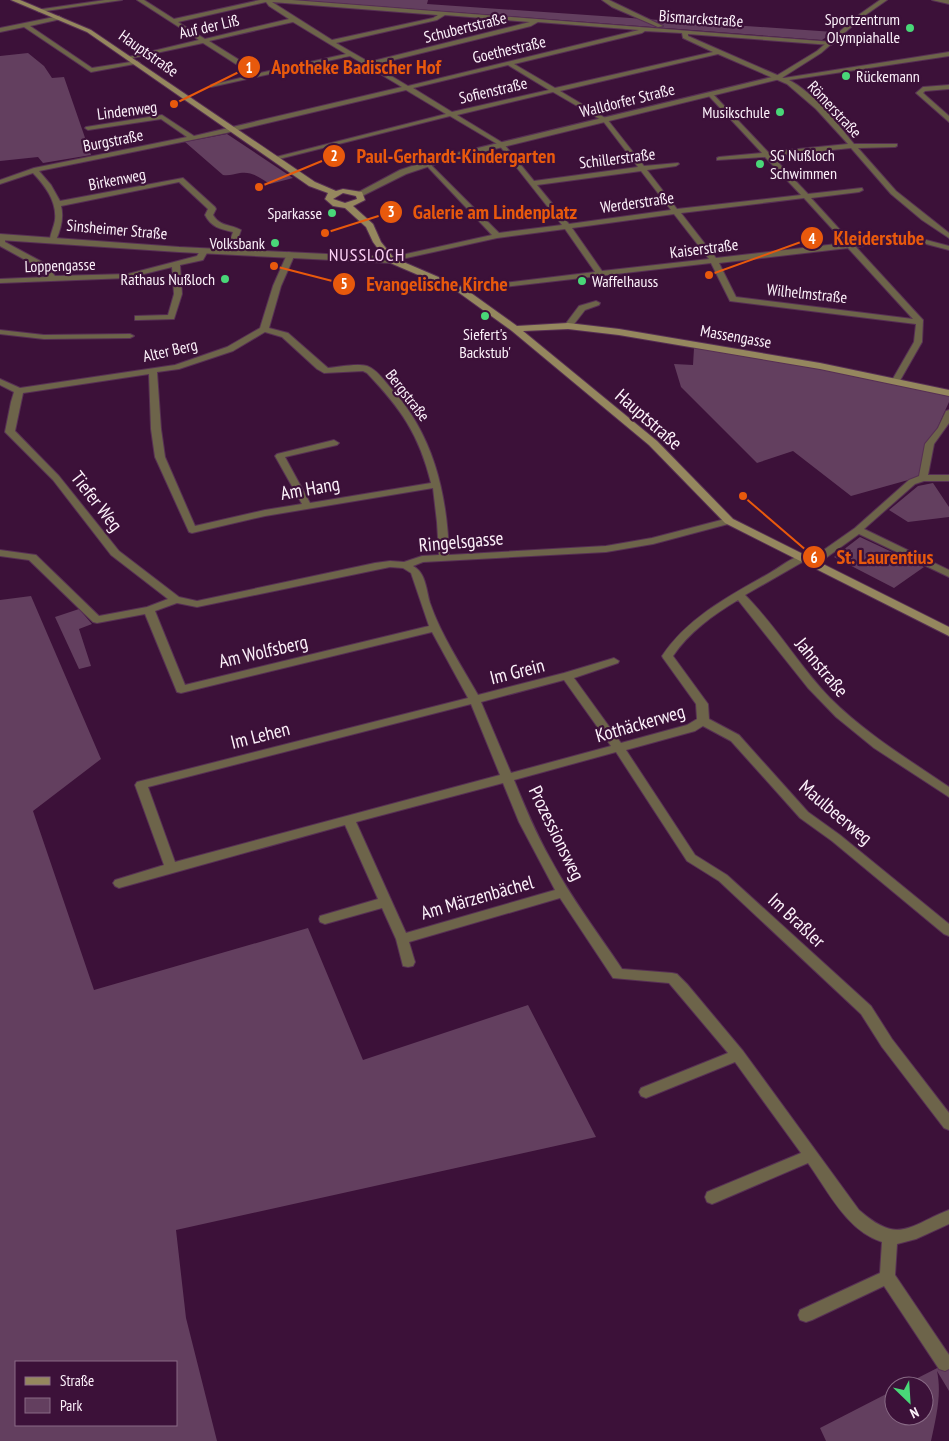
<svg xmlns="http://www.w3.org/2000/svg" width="949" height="1441" font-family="'PT Sans Narrow',sans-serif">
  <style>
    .green { fill: #633f5f; fill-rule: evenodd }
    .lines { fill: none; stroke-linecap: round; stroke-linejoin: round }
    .minor-casing { stroke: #573054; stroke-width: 2 }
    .tertiary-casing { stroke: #573054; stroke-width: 2 }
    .secondary-casing { stroke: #573054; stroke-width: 2 }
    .minor { fill: #6d644a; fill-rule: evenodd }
    .tertiary { fill: #6d644a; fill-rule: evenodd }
    .secondary { fill: #95875e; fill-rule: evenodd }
    .poi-dot { fill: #49d778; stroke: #3c1139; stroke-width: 2 }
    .labels { text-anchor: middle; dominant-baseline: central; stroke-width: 4.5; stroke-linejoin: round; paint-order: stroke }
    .far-street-label { font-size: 16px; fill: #fcf1fa; stroke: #3c1139 }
    .far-poi-label { font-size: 16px; fill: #fcf1fa; stroke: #3c1139; text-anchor: end }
    .far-quarter-label { font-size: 18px; letter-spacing: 1px; fill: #fdd1f7; stroke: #3c1139 }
    .street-label { font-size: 19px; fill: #fcf1fa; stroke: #3c1139 }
    .leader { fill: none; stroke: #e8590c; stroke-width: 2 }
    .callout-dot { fill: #e8590c; stroke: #3c1139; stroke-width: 2 }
    .mark-label { font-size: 15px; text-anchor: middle; font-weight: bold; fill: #fff }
    .callout-label { font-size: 20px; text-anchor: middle; font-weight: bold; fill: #e8590c; stroke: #3c1139; stroke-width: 4.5; stroke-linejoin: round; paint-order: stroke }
  </style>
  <rect width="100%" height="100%" fill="#3c1139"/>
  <path class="green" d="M297,0H428L427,4L834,32L822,40Z
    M28,53L44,66L52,78L64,77L91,155L43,163L38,157L0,161V56Z
    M227,134L293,178L270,184C260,178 252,171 240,173C233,174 230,176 223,175L185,142Z
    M694,348C780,357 865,378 949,396V402L930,444L919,477L851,496L793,451L757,463L681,387L674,364L693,365Z
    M933,483L949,507V517L908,522L889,510L918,486Z
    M860,537L924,567L894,588L834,557Z
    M31,596L101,759L33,811L94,990L308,928L363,1060L528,1005L596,1137L176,1230L186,1318L217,1441H0V600ZM16,1362H176V1425H16Z
    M79,609L92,624L79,629L91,666L79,669L55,617Z
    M949,1362V1391L937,1371C942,1394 936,1418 931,1441H826L820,1428L894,1390V1416H924V1386H902Z"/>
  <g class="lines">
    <g class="minor-casing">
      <path id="minor" d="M105,0H122L39,12L36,10Z
        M137,0H144L174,19L260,0H292L833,42L834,43L831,45L688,34V36L784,78L949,52V56L789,80C815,94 836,122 854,144H897V146L895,147L858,148L896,191L949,233V238L922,220L891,194L851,148L772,156L808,194L862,188L863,190L859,192L811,198L852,243L911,236L949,246V250L911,240L856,247L923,320L922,342L898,384H892L891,382L914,342L916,324L730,301L711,263L461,292L457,290L461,288L595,272L565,229L497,238L388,262V258L492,235L426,165V163L428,162L499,233L562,225L499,145L450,116L275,160L272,158L446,114L406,90L226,133L39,171L51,185L60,201L183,178L215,207L216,209L213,215C220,227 231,224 241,230L233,254L226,252L233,232C220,229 211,227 205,215L208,209L179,182L61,206C64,217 61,229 56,240H50C50,234 54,227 55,220C57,201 45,186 33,173L0,184V180L34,168L187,137L161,119L88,130L85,128L86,127L162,115L194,136L402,87L350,56L211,87V85L253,75L203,43L128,59V57L199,40ZM266,2L269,6L289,19L205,39L178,22ZM272,2L438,15L433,18L332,40ZM445,15L530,22L369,62L336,43L437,20ZM293,22L346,54L260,73L209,41ZM538,22L639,30L408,86L373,65L531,26ZM645,31L682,33L683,38L713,52L555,88L514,64L642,33ZM718,54L787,84L816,109L848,144L768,152L712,93H708V95L762,153L719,157L717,158V160L765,157L801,195L677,209L647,170L676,166L679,164L678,163L644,166L607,119L560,91ZM508,65L549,90L452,112L413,88ZM553,92L603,121L638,167L534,181L503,143L457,115ZM641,171L671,210L569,224L537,185ZM804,198L845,243L716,258L681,213ZM674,214L709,259L602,271L572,228ZM848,248L913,319L736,297L719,263Z
        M602,0H609L663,26L658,27L612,7Z
        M932,0H949V4Z
        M59,16L62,18L61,19L30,26L92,68L137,61L140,63L91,72L24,27L0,32V28Z
        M949,85V89L925,91L923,93L949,116V122L916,93L923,87Z
        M0,235H5V242L44,263L55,276L128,274L197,256L201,249L208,251L203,260L180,265L182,294L174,319L138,320H135V316L168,315L174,294L172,267L128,278L0,283V279L47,277L38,267L0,246Z
        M288,252L295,254L281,286L269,328L288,333L328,368C339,367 356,363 367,366C376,369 383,379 389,386C433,433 447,492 449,555L606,546L652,538L729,518L734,521L732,523L653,544L606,552L423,562L413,566C426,573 426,589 430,603C441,635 461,665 478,695L564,673L614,658L619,661L618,663L574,678L621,743L687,725L697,719L696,704L663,658L662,656C687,618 729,596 768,574C779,568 790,558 802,555L807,558L806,560L745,595C777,627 799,666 830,698C866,734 908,759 949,787V797L874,748L836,717L808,688L738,600C713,615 689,632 673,656L708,704L709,719L739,735L808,812L840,835L949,924V936L944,934L832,841L800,818L731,741L703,726L695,731L626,750L695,855L727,875L871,1006L892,1039L949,1113V1130L944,1128L882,1047L861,1014L719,881L687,861L616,752L514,780C525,807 536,834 551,860C571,898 598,933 622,969L672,973L677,974L687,984L743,1051L859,1210C899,1245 908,1226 949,1210V1224L916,1239L897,1244L895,1275L949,1355V1369L945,1371L939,1369L884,1286L812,1320L806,1322L800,1320L798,1315L800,1310L880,1273L882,1242C847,1231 828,1191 808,1163L717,1202L712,1204L707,1202L705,1197L707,1192L801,1153L735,1062L651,1096L646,1098L641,1096L639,1092L641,1088L728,1053L669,983L613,978L560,898L409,942L415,962L413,966L408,967L403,966L396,939L382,908L325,924L320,922L319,919L320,916L378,899L345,825L119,888L115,886L113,883L115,880L164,865L135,785L137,782L468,698L432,632L181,693L177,692L145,614L97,623L93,622L29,560L0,556V550L36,555L99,616L147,607L168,599L111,555L53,480L5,432L11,402L14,392L0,385V379L20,388L175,365L227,347L260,328L273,286ZM265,332L282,337L317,369L324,373L363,371L367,373C401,409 419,434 431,483L310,503L285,457L337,445L339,443L334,440L277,454L275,456L302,504L265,510L195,526L165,457L161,429L157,372L179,369L233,351ZM149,374L151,429L155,457L189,532L192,533L265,516L433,488L437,522L439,555L422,556L404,562L390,561L375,563L197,601L179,597L119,551L59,476L15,431L23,393ZM390,567L403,568L411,573L429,626L185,685L155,611L177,603L197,607ZM564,680L611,746L511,773L481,702ZM471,704L500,775L175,862L148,787ZM503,783L519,822L555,890L406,933L356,822Z
        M596,301L600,303L599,305L585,310L571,328H565L564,326L579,306Z
        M0,330L44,335L130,334L134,336L130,338L44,339L0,334Z
        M949,410V423L934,444L928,475H949V481H924L915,484L864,529L949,570V577L859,534L816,565H808L807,563L808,561L855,528L909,480L919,476L925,444L938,428L946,411Z"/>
    </g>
    <g class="tertiary-casing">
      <path id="tertiary" d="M880,0H887L864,16L821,53L780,79L442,162L406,174L362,196L355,194L400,170L436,158L776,76L817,51L860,14Z
        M0,234L179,247L368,256L391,257L395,260L391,263L179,252L0,240Z"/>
    </g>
    <g class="secondary-casing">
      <path id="secondary" d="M11,0H20L91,30L315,182L336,191L343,189L362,192L365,200L353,206L373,224L381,242L394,258L464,288L517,326L568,323L619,329L820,363L949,390V396L820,369L619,335L568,329L523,331L657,441L733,519L949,627V636L725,523L649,445L512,331L458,292L388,262L373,242L366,227L345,208L333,206L325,199L328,193L309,186L87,32ZM343,193L356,196L357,199L345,203L333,199Z"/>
    </g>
    <use href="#minor" class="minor"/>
    <use href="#tertiary" class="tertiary"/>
    <use href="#secondary" class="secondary"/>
  </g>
  <g class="poi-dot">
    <circle cx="910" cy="28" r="5"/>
    <circle cx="846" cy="76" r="5"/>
    <circle cx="780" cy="112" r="5"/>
    <circle cx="760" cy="164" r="5"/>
    <circle cx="332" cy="213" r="5"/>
    <circle cx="275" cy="243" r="5"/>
    <circle cx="225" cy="279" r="5"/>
    <circle cx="582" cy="281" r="5"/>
    <circle cx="485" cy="316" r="5"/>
  </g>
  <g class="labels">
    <g class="far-street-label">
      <text transform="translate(701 18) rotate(4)">Bismarckstraße</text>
      <text transform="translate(209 26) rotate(-13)">Auf der Liß</text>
      <text transform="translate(465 27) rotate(-14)">Schubertstraße</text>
      <text transform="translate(509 49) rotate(-13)">Goethestraße</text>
      <text transform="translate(149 53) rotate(35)">Hauptstraße</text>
      <text transform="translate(493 90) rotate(-13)">Sofienstraße</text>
      <text transform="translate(627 100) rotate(-14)">Walldorfer Straße</text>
      <text transform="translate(835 109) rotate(47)">Römerstraße</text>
      <text transform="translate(127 110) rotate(-7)">Lindenweg</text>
      <text transform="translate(113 140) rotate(-11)">Burgstraße</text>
      <text transform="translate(617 158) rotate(-7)">Schillerstraße</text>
      <text transform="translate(117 179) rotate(-11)">Birkenweg</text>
      <text transform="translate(637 202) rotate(-8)">Werderstraße</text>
      <text transform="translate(117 229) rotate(5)">Sinsheimer Straße</text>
      <text transform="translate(704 248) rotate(-7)">Kaiserstraße</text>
      <text transform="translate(60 265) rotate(-2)">Loppengasse</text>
      <text transform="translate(807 293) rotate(6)">Wilhelmstraße</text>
      <text transform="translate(736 336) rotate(10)">Massengasse</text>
      <text transform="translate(170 350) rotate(-13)">Alter Berg</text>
      <text transform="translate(408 395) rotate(52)">Bergstraße</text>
    </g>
    <g class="far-poi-label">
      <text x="900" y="19">Sportzentrum<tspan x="900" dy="18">Olympiahalle</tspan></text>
      <text x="856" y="76" text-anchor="start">Rückemann</text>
      <text x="770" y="112">Musikschule</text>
      <text x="770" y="155" text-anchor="start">SG Nußloch<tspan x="770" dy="18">Schwimmen</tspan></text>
      <text x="322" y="213">Sparkasse</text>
      <text x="265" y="243">Volksbank</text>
      <text x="215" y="279">Rathaus Nußloch</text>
      <text x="592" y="281" text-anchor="start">Waffelhauss</text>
      <text x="485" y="334" text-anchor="middle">Siefert's<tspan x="485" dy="18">Backstub'</tspan></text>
    </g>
    <g class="far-quarter-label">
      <text x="367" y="254">NUSSLOCH</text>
    </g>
    <g class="street-label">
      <text transform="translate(649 419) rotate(41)">Hauptstraße</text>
      <text transform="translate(310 488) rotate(-10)">Am Hang</text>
      <text transform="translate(97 501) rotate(52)">Tiefer Weg</text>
      <text transform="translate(461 541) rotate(-5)">Ringelsgasse</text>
      <text transform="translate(263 651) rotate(-13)">Am Wolfsberg</text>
      <text transform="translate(822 667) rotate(50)">Jahnstraße</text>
      <text transform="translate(517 671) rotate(-14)">Im Grein</text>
      <text transform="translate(640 723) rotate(-16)">Kothäckerweg</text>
      <text transform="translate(260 735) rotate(-14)">Im Lehen</text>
      <text transform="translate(836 812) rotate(40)">Maulbeerweg</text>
      <text transform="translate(557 833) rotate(64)">Prozessionsweg</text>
      <text transform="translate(477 897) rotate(-16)">Am Märzenbächel</text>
      <text transform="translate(797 920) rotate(43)">Im Braßler</text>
    </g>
  </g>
  <path class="leader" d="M174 104L249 67M259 187L334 156M325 233L391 212M709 275L812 238M274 266L344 284M743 496L814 557"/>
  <g class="callout-dot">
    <circle cx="174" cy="104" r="5"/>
    <circle cx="259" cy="187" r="5"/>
    <circle cx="325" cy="233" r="5"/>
    <circle cx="709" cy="275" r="5"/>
    <circle cx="274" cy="266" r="5"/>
    <circle cx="743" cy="496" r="5"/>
    <circle cx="249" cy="67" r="12"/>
    <circle cx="334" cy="156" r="12"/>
    <circle cx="391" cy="212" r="12"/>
    <circle cx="812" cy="238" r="12"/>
    <circle cx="344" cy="284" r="12"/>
    <circle cx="814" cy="557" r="12"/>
  </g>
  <g class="mark-label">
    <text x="249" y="73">1</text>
    <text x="334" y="161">2</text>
    <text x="391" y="217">3</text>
    <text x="812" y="244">4</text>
    <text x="344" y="289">5</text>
    <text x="814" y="563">6</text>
  </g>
  <g class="callout-label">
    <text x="356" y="74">Apotheke Badischer Hof</text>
    <text x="456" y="163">Paul-Gerhardt-Kindergarten</text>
    <text x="495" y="219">Galerie am Lindenplatz</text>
    <text x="879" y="245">Kleiderstube</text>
    <text x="437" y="291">Evangelische Kirche</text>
    <text x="885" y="564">St. Laurentius</text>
  </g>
  <rect x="15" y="1361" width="162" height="65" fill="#3c1139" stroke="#896b86"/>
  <rect x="25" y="1377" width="25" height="8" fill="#95875e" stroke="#896b86"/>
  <text x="60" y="1386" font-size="15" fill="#fcf1fa">Straße</text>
  <rect x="25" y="1398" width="25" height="15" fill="#633f5f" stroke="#896b86"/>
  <text x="60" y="1411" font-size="15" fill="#fcf1fa">Park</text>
  <g transform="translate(909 1401) rotate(155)"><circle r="24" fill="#3c1139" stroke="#896b86"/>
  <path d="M0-4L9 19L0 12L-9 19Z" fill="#49d778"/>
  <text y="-8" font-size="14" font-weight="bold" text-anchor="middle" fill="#fcf1fa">N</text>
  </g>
</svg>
